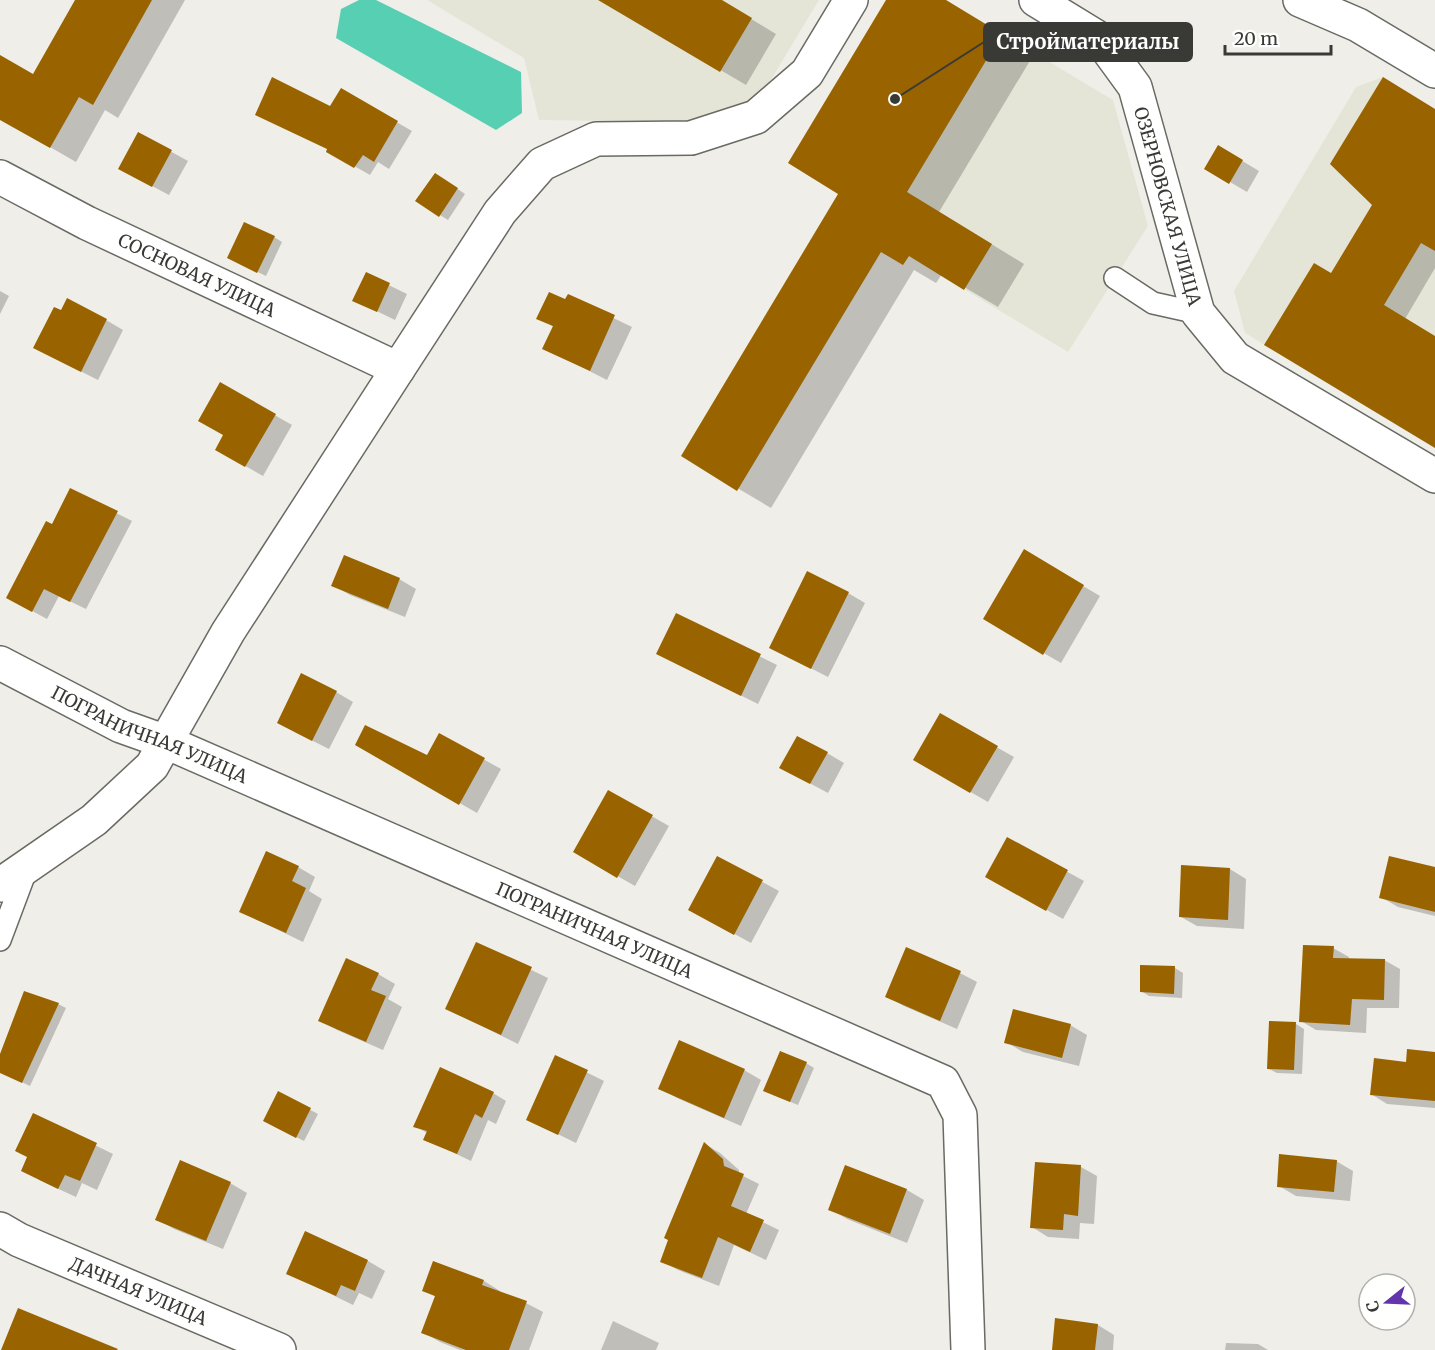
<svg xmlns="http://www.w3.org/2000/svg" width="1435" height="1350" font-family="Merriweather,serif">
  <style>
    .built { fill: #e5e5d7 }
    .water { fill: #57cfb2 }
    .shadow { fill: #0003 }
    .building { fill: #996300 }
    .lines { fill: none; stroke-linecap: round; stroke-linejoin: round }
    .lane-casing { stroke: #6a6a64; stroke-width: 24 }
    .street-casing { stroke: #6a6a64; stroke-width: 36 }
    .lane { stroke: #fff; stroke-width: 21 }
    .street { stroke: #fff; stroke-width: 33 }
    .labels { text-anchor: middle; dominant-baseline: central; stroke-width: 6; stroke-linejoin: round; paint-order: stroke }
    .street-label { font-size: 18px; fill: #393936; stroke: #fffffe }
    .leader { fill: none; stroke: #393936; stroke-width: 2 }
    .callout-dot { fill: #393936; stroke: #fffffe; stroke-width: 2 }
    .callout { fill: #393936; stroke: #393936; stroke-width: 2 }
    .callout-label { font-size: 20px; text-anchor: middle; font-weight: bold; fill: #fff }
  </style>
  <rect width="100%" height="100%" fill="#efeee8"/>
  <path class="built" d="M427,0H819L769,83L746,103L688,122L539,120L524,58Z
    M886,0H946L1113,100L1148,226L1068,352L909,256L903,265L828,220L842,196L788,163Z
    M1383,77L1435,109V448L1245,333L1234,291L1356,87Z"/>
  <path class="water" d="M359,0H376L521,72L522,113L496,130L336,38L341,9Z"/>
  <path class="shadow" d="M77,0H185L118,118L105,110L76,162L3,120L0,108V56L34,76Z
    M601,0H720L776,34L746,85Z
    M888,0H945L1034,54L939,212L1024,264L998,307L942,274L936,283L914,270L771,508L683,456L841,193Z
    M341,90L412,131L389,169L378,162L370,175L328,151L331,108Z
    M1435,110V268L1405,319L1435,337V446L1332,275Z
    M139,134L188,161L169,195L137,178Z
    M1219,147L1259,171L1247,192L1206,168Z
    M443,179L465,194L448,220L417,201Z
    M274,237L282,242L266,276L237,262Z
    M366,274L407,294L395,320L354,300Z
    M0,291L9,296L0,314Z
    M568,296L632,327L607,380L544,348L554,327L538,318L566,301Z
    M106,320L123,330L98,380L52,357Z
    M220,384L292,425L263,476L217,450L225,435Z
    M71,490L132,521L86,609L59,596L47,619L23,606L53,526Z
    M1024,551L1100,596L1061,663L985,619Z
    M399,579L416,589L405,617L350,595L333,585Z
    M848,593L865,603L828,677L771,648Z
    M677,615L777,665L758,704L658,654Z
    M336,692L353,702L329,749L295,732Z
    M940,715L1014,757L988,802L915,760Z
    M440,735L501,769L477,813L357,744L427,757Z
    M827,753L844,763L828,793L798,777Z
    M609,792L669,826L635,886L575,852Z
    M1008,839L1084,881L1063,919L1004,886Z
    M718,858L779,891L751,943L707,919Z
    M298,867L315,877L309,891L322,899L303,942L241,912Z
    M1230,869L1246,879L1244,929L1197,926L1181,917Z
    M1435,869V916L1398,907L1381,897Z
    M477,944L548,978L518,1044L447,1009Z
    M1333,948L1349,957V959L1384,960L1400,969L1399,1008H1367L1366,1033L1316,1030L1301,1021Z
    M907,949L960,973L977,982L957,1029L904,1006L887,996Z
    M1142,967L1175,968L1183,973L1182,998L1149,996L1141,991Z
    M378,974L395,984L388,999L402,1007L383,1050L337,1030L320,1020Z
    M58,1004L66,1008L30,1086L0,1072V1057Z
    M1296,1024L1304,1029L1302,1074L1277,1073L1269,1069Z
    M1070,1025L1087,1035L1079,1066L1023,1052L1006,1042Z
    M1435,1053V1108L1387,1104L1371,1094L1407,1064Z
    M556,1057L604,1081L576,1143L527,1119Z
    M806,1063L814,1068L798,1105L773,1095Z
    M744,1070L761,1080L741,1126L677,1098L660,1088Z
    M279,1093L318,1114L304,1141L272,1125Z
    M493,1093L506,1101L496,1124L488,1120L471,1161L425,1139L427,1133L415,1126Z
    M34,1115L113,1154L97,1190L82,1183L76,1197L39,1180L29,1157Z
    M705,1144L720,1153L739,1170V1174L759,1184L746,1214L779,1230L766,1260L734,1245L719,1286L678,1270L662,1261Z
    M1336,1161L1353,1171L1350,1201L1296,1196L1279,1186Z
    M846,1167L907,1190L924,1200L907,1243L847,1219L830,1209Z
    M1081,1167L1097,1176L1094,1224L1080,1223L1079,1239L1048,1237L1032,1227Z
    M230,1183L247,1193L223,1249L174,1229L157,1219Z
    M306,1233L368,1261L385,1271L372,1299L359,1293L353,1305L288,1273Z
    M434,1262L484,1281L500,1291V1293L526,1303L543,1312L529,1350H460L440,1342L423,1332L436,1297L423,1290Z
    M613,1321L659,1343L656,1350H601Z
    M1098,1325L1114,1335L1113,1350H1053Z
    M1226,1343L1258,1344L1268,1350H1225Z"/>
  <path class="building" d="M75,0H152L93,105L79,97L50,148L0,120V55L33,74Z
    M598,0H722L752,18L720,72Z
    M886,0H946L1002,34L907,192L992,244L964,290L909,256L903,265L881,252L737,491L681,456L838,194L788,163Z
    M272,77L330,106L341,88L398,121L374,162L363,155L354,168L326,152L327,149L255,115Z
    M1383,77L1435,109V251L1421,243L1384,305L1435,336V448L1264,345L1314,263L1331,273L1372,205L1330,164Z
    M138,132L172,150L152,187L118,169Z
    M1218,145L1243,160L1229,184L1204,169Z
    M435,173L458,188L439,217L415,201Z
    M244,222L275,236L257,273L227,258Z
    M366,272L390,283L377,312L352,301Z
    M549,292L565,299L568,294L615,315L590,371L542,349L553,326L536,319Z
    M67,298L107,319L81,372L33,348L54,307L61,310Z
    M220,382L276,414L245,467L215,450L223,435L198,421Z
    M70,488L118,511L70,602L44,589L32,612L6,598L46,521L52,524Z
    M1024,549L1084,585L1043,655L983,619Z
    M344,555L400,578L388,609L331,586Z
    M807,571L849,592L811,669L769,648Z
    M676,613L761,654L741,696L656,654Z
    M301,673L337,691L312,741L277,723Z
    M940,713L998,746L970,793L913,760Z
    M365,725L427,755L439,733L485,758L459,805L355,745Z
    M797,736L828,752L810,784L779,768Z
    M608,790L653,815L617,878L573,852Z
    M1007,837L1068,870L1046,911L985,877Z
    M266,851L299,866L292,881L306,888L286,933L239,912Z
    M717,856L763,880L734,935L688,910Z
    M1389,856L1435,867V912L1379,898Z
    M1181,865L1230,868L1228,920L1179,917Z
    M476,942L532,967L501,1035L445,1009Z
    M1303,945L1334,946L1333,958L1385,959L1384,1000L1352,999L1350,1025L1299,1022Z
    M906,947L961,971L940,1021L885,997Z
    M346,958L379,973L371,990L386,996L366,1042L318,1021Z
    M1140,965L1175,966L1174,994L1140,992Z
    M24,991L59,1003L22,1083L0,1073V1054Z
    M1013,1009L1071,1024L1062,1058L1004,1043Z
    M1269,1021L1296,1022L1294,1070L1267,1069Z
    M679,1040L745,1069L724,1118L658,1089Z
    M1407,1049L1435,1052V1101L1370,1095L1374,1058L1406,1062Z
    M780,1051L807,1062L790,1102L763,1091Z
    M555,1055L588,1070L558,1135L526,1120Z
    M440,1067L494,1092L482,1118L475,1114L457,1154L423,1140L427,1131L413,1127Z
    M278,1091L311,1108L296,1138L263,1121Z
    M33,1113L97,1143L80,1181L65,1175L58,1189L21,1171L27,1157L15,1151Z
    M704,1142L723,1159L724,1166L744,1174L731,1206L764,1220L750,1252L718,1237L702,1278L660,1262L668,1240L664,1238Z
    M1279,1154L1337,1160L1334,1192L1277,1187Z
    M180,1160L231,1182L206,1241L155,1220Z
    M1035,1162L1081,1165L1078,1216L1064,1214L1063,1230L1030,1228Z
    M845,1165L907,1189L890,1234L828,1210Z
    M305,1231L368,1260L355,1291L341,1285L336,1296L286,1274Z
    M433,1261L484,1280L482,1285L527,1301L509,1350H466L421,1333L435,1296L422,1291Z
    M18,1308L118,1349L117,1350H1Z
    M1055,1318L1098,1324L1095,1350H1052Z"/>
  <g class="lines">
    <g class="lane-casing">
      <path id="lane" d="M1115,278L1153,303L1198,313
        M0,940L27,868"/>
    </g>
    <g class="street-casing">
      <g id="street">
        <path id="s1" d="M1036,0L1100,39L1135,87L1198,313L1235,358L1435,476"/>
        <path d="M1300,0L1358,25L1435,71"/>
        <path id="s2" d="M0,177L87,223L398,369"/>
        <path id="s3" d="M0,663L121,726L166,742L943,1082L960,1115L968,1350"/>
        <path d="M0,885L94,820L152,766L228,632L398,369L500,212L542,164L596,139L691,138L756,117L807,73L851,0"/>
        <path id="s4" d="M0,1229L19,1240L279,1350"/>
      </g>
    </g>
    <use href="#lane" class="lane"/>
    <use href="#street" class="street"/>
  </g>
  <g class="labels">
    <g class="street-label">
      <text stroke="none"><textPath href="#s1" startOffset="258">ОЗЕРНОВСКАЯ УЛИЦА</textPath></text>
      <text stroke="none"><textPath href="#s2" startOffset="220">СОСНОВАЯ УЛИЦА</textPath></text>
      <text stroke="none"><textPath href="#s3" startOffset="166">ПОГРАНИЧНАЯ УЛИЦА</textPath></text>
      <text stroke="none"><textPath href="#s3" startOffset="652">ПОГРАНИЧНАЯ УЛИЦА</textPath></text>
      <text stroke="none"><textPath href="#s4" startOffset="152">ДАЧНАЯ УЛИЦА</textPath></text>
    </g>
  </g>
  <path class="leader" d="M895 99L984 42"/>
  <circle class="callout-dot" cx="895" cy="99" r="6"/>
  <rect class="callout" x="984" y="23" width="208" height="38" rx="6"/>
  <g class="callout-label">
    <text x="1088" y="49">Стройматериалы</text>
  </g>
  <g transform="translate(1387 1302) rotate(252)"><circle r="28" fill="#fffffe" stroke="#b0b0ae" stroke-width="1.5"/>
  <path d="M0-4.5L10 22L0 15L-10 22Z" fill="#6235ac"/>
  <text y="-9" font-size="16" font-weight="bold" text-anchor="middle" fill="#393936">С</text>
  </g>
  <path d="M1225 45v9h106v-9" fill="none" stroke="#393936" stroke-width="3"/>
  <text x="1234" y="45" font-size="18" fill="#393936" stroke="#fffffe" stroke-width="4.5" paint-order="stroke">20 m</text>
</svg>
